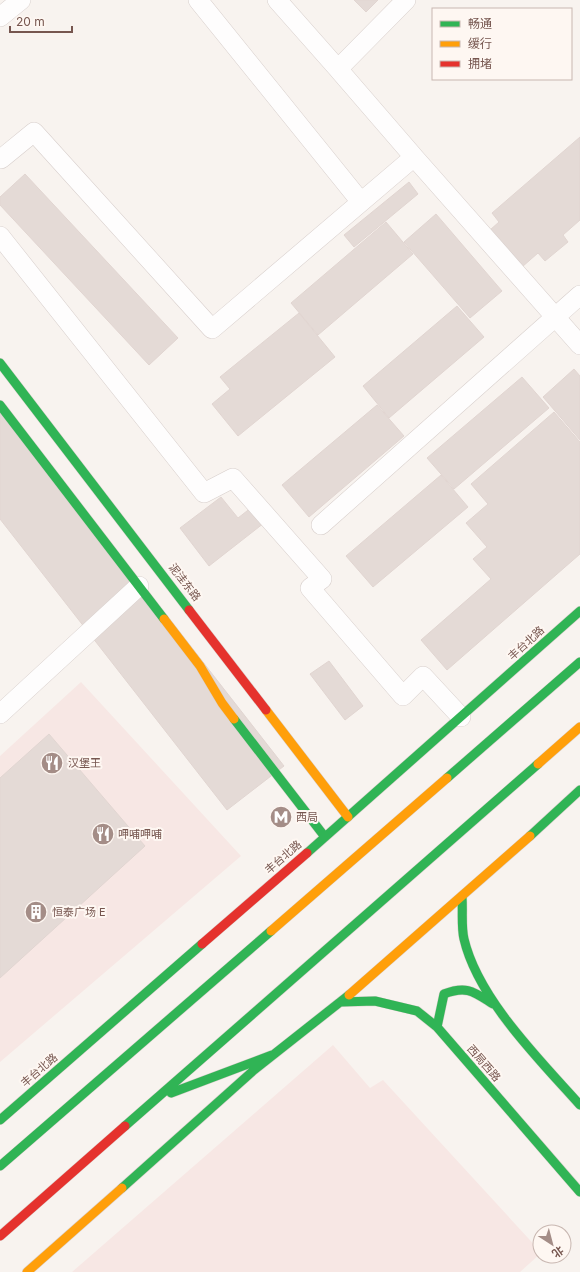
<svg xmlns="http://www.w3.org/2000/svg" width="580" height="1272" font-family="Inter,'Noto Sans SC',sans-serif">
  <style>
    .commercial { fill: #f7e7e4 }
    .building { fill: #e4dad6; stroke: #e1d5d1 }
    .lines { fill: none; stroke-linecap: round; stroke-linejoin: round }
    .street-casing { stroke: #d7cecb; stroke-width: 20 }
    .fast-casing { stroke: #d8cecb; stroke-width: 10 }
    .slow-casing { stroke: #d8cecb; stroke-width: 10 }
    .jam-casing { stroke: #d8cecb; stroke-width: 10 }
    .street { stroke: #fefdfd; stroke-width: 19 }
    .fast { stroke: #30b455; stroke-width: 9 }
    .slow { stroke: #ff9f0a; stroke-width: 9 }
    .jam { stroke: #e5322d; stroke-width: 9 }
    .labels { text-anchor: middle; dominant-baseline: central; stroke-width: 4; stroke-linejoin: round; paint-order: stroke }
    .street-label { font-size: 11px; fill: #76564f; stroke: #fef7f2 }
    .poi-label { font-size: 11px; fill: #76564f; stroke: #fef7f2; text-anchor: start }
  </style>
  <rect width="100%" height="100%" fill="#f8f3ef"/>
  <path class="commercial" d="M81,682L241,856L0,1062V756Z
    M333,1045L370,1088L383,1080L540,1251V1254L520,1272H72Z"/>
  <path class="building" d="M354,0H378L366,12Z
    M580,137V220L563,235L568,242L545,261L538,253L522,267L490,230L499,222L492,213Z
    M25,174L178,338L149,365L0,205V197Z
    M409,182L418,194L354,247L344,235Z
    M436,214L502,291L470,318L404,242Z
    M386,222L413,254L318,335L291,303Z
    M457,306L484,337L389,418L363,386Z
    M299,313L335,357L238,436L212,404L230,389L220,377Z
    M574,369L580,376V440L543,397Z
    M522,377L549,408L454,489L427,458Z
    M0,402L284,766L227,810L0,519Z
    M377,405L404,436L309,517L282,485Z
    M554,412L580,442V554L447,670L421,640L491,579L473,559L487,547L466,523L488,504L471,484Z
    M441,475L468,507L373,587L346,556Z
    M221,497L238,518L252,507L264,523L209,566L180,528Z
    M329,661L363,706L345,720L310,674Z
    M49,734L145,846L0,978V778Z"/>
  <g class="lines">
    <g class="street-casing">
      <path id="street" d="M198,0L361,202
        M277,0L338,69
        M406,0L338,69L414,157
        M0,17L21,0
        M0,158L1,159L34,132L212,329L414,157L580,345
        M0,236L204,493L233,478L322,579L310,588L403,696L423,676L461,717
        M321,525L580,295
        M0,714L139,586"/>
    </g>
    <g class="fast-casing">
      <path id="fast" d="M0,363L189,610
        M0,405L164,619
        M234,719L325,837
        M447,778L580,662
        M530,836L580,790
        M307,853L580,611
        M462,897C463,911 461,926 464,939C478,999 540,1060 580,1105
        M341,1002L375,1001L417,1011L437,1027L580,1192
        M437,1027L444,994C467,985 474,992 493,1004
        M171,1093L272,1055
        M0,1120L202,944
        M125,1126L538,764
        M0,1166L271,931
        M122,1188L254,1070L349,995"/>
    </g>
    <g class="slow-casing">
      <path id="slow" d="M164,619L200,666L222,703L234,719
        M266,710L348,817
        M538,764L580,727
        M271,931L447,778
        M349,995L530,836
        M27,1272L122,1188"/>
    </g>
    <g class="jam-casing">
      <path id="jam" d="M189,610L266,710
        M202,944L307,853
        M0,1236L125,1126"/>
    </g>
    <use href="#street" class="street"/>
    <use href="#fast" class="fast"/>
    <use href="#slow" class="slow"/>
    <use href="#jam" class="jam"/>
  </g>
  <defs>
    <g id="restaurant-disc" transform="scale(1.15)"><circle r="9.5" fill="#a48d87" stroke="#fef7f2"/><path d="M-5-6h1v4h1v-4h1v4h1v-4h1v5L-1.5 .5V6h-2V.5L-5-1ZM5-6V6H3V1.5H1.5Q1.5-4 5-6Z" fill="#fff"/></g>
    <g id="metro-disc" transform="scale(1.15)"><circle r="9.5" fill="#a48d87" stroke="#fef7f2"/><path d="M-5.5 5V-5H-3L0 0L3-5H5.5V5H3V-.5L0 4L-3-.5V5Z" fill="#fff"/></g>
    <g id="building-disc" transform="scale(1.15)"><circle r="9.5" fill="#a48d87" stroke="#fef7f2"/><path d="M-4-6H4V6H1V3H-1V6H-4ZM-2.5-4.3h1.7v1.8h-1.7ZM.8-4.3h1.7v1.8H.8ZM-2.5-1h1.7V.8h-1.7ZM.8-1h1.7V.8H.8Z" fill="#fff"/></g>
  </defs>
  <g fill-rule="evenodd">
    <use href="#restaurant-disc" x="52" y="763"/>
    <use href="#metro-disc" x="281" y="817"/>
    <use href="#restaurant-disc" x="103" y="834"/>
    <use href="#building-disc" x="36" y="912"/>
  </g>
  <g class="labels">
    <g class="street-label">
      <text transform="translate(185 582) rotate(52)">泥洼东路</text>
      <text transform="translate(526 643) rotate(-42)">丰台北路</text>
      <text transform="translate(283 857) rotate(-41)">丰台北路</text>
      <text transform="translate(484 1063) rotate(49)">西局西路</text>
      <text transform="translate(39 1070) rotate(-41)">丰台北路</text>
    </g>
    <g class="poi-label">
      <text x="68" y="763">汉堡王</text>
      <text x="296" y="817">西局</text>
      <text x="118" y="834">呷哺呷哺</text>
      <text x="52" y="912">恒泰广场 E</text>
    </g>
  </g>
  <rect x="432" y="8" width="140" height="72" fill="#fef7f2" stroke="#c8b7b1"/>
  <rect x="440" y="21" width="20" height="6" fill="#30b455" stroke="#c8b7b1"/>
  <text x="468" y="28" font-size="12" fill="#76564f">畅通</text>
  <rect x="440" y="41" width="20" height="6" fill="#ff9f0a" stroke="#c8b7b1"/>
  <text x="468" y="48" font-size="12" fill="#76564f">缓行</text>
  <rect x="440" y="61" width="20" height="6" fill="#e5322d" stroke="#c8b7b1"/>
  <text x="468" y="68" font-size="12" fill="#76564f">拥堵</text>
  <g transform="translate(552 1244) rotate(144)"><circle r="19" fill="#fef7f2" stroke="#c8b7b1"/>
  <path d="M0-3L7 15L0 10L-7 15Z" fill="#a48d87"/>
  <text y="-6" font-size="11" font-weight="bold" text-anchor="middle" fill="#76564f">北</text>
  </g>
  <path d="M10 26v6h62v-6" fill="none" stroke="#76564f" stroke-width="2"/>
  <text x="16" y="26" font-size="12" fill="#76564f" stroke="#fef7f2" stroke-width="3" paint-order="stroke">20 m</text>
</svg>
